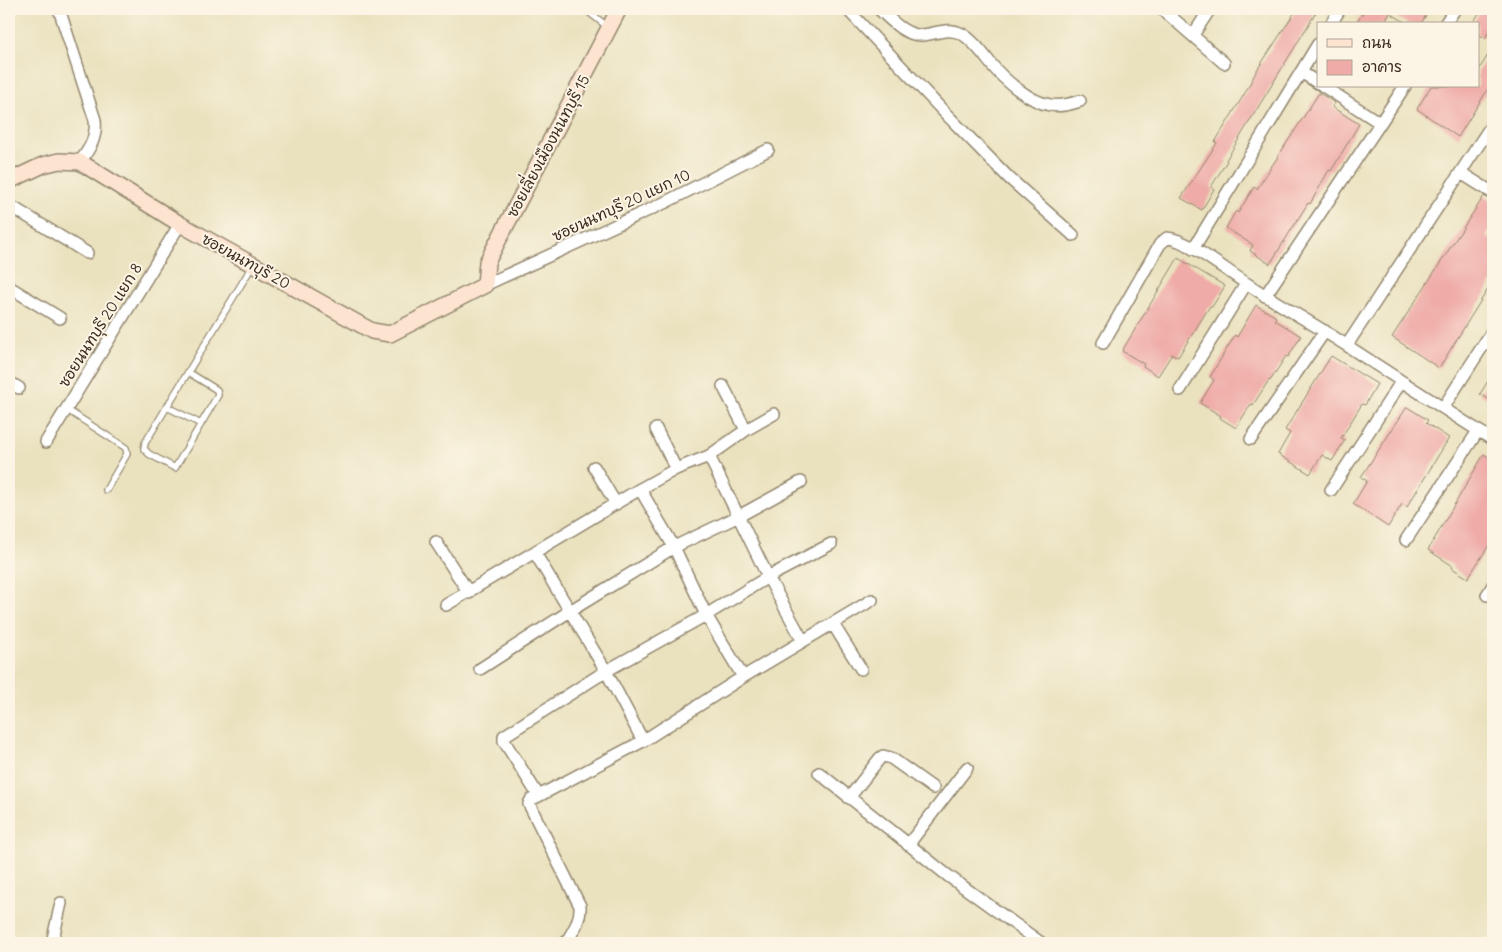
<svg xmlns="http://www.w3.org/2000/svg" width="1502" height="952" font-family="Delius,'Playpen Sans Thai',sans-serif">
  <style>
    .building { fill: #efaba7 }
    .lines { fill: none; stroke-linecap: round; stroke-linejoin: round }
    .lane-casing { stroke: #92866e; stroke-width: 8 }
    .street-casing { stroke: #92866e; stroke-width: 14 }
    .secondary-casing { stroke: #92866e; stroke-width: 18 }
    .lane { stroke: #fff; stroke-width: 5.5 }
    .street { stroke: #fff; stroke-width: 11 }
    .secondary { stroke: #fde4d1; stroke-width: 15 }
    .labels { text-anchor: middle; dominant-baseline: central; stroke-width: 4; stroke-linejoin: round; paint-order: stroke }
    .street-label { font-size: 15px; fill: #3b2a1e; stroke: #fcf5e5 }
  </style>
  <rect width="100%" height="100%" fill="#fcf5e5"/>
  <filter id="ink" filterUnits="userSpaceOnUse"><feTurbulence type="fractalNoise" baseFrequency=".02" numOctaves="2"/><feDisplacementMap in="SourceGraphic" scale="10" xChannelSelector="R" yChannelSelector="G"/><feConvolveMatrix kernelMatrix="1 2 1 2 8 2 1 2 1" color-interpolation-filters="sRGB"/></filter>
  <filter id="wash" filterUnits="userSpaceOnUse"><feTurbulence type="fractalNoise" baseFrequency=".0096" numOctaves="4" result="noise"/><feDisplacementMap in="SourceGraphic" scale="20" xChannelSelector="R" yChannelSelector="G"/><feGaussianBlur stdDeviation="1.12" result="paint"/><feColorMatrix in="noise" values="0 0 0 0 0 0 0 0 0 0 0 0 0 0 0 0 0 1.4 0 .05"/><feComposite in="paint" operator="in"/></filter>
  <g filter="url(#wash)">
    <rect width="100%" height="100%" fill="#eae2bf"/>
    <g id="blocks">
      <path class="building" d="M1297,9H1318L1226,160L1227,161L1211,187L1214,189L1202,210L1181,198L1217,143L1215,142L1245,93L1257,70Z
        M1365,9H1420L1427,13L1421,24H1408L1390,13L1384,24H1356Z
        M1482,9H1493V25L1485,38L1478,34V24H1472Z
        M1493,47V81L1458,137L1417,109L1431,86H1478V71Z
        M1319,93L1335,103L1332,107L1359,124L1331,171L1329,170L1310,204L1308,203L1270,264L1250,251L1253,245L1226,228L1236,211L1238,213L1254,187L1257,189Z
        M1484,196L1493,201V224L1486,236L1493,241V281L1439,368L1392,337Z
        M1178,258L1225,286L1212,307L1210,306L1178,357L1172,354L1158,376L1143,366L1144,364L1122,351Z
        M1256,305L1276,317L1275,320L1301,336L1288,357L1286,356L1270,381L1269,380L1253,405L1251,404L1236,428L1220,418L1221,416L1200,403L1214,380L1210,377L1235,335L1237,337Z
        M1331,356L1377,384L1365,405L1362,404L1341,438L1345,440L1332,461L1322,455L1310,474L1278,454L1290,433L1285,430Z
        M1493,373V402L1480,394Z
        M1407,407L1428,420L1426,423L1449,438L1407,507L1402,504L1388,527L1353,504L1367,481L1361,477Z
        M1484,454L1493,460V539L1468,578L1452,568L1453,566L1428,550Z"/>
    </g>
  </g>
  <g filter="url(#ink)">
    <use href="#blocks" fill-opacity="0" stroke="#92866e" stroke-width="1"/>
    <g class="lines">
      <g class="lane-casing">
        <path id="lane" d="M585,9L608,27
          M188,372L217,390L218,395L175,468L149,454L144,449L145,443C181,384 217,324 253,265
          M167,407L201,424
          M66,409L126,448L127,454L106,490"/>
      </g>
      <g class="street-casing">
        <path id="street" d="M59,9L95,120C97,138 90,148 80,162
          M847,9L945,113L1009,178L1073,235
          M879,9C890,19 904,35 920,35C934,35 948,26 962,34C973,40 983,54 991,64C1004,80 1030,102 1050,105C1060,107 1071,104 1080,101
          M1162,9L1224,63
          M1331,24L1340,9
          M1445,24L1455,9
          M1193,35L1210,9
          M1301,72L1318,83
          M1323,86L1380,123
          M1461,173L1493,193
          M9,205L87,253
          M1193,249L1318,44
          M485,285L664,203L768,150
          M9,287L60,318
          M1265,296L1405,86
          M1103,343L1160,244L1167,238C1188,239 1229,273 1249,285C1281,306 1314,324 1346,345C1395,377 1444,409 1493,440
          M1347,345L1493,123
          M9,382L19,388
          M723,386L746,430
          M1180,390L1246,284
          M1443,408L1493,330
          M656,429L676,469
          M1251,439L1325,331
          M46,442L180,224
          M709,456L768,577L803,641
          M594,467L616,504
          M640,489L674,547L706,615L743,677
          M1331,490L1401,382
          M1406,540L1478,431
          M436,542L469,593
          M535,553L606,671L643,741
          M1487,595L1493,585
          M446,605L640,489L676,469L709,456L746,430L774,414
          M833,624L861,669
          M480,669L570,611L674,547L739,516L801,482
          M819,773L947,875L1041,943
          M538,795L504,741V736L606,671L706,615L768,577L831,544
          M849,798L880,758L883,756L891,758L933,788
          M908,845L967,768
          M52,943L61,903
          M566,943C573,931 581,920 580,906L529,804L531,800L643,741L743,677L872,600"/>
      </g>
      <g class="secondary-casing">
        <path id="secondary" d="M9,181L43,165L59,161L80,162L180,224L372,331L390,334L485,285L487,262L619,9"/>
      </g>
      <use href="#lane" class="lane"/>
      <use href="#street" class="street"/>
      <use href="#secondary" class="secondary"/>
    </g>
  </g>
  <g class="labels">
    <g class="street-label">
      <text transform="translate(548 146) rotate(-62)">ซอยเลี่ยงเมืองนนทบุรี 15</text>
      <text transform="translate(621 205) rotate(-25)">ซอยนนทบุรี 20 แยก 10</text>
      <text transform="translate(246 261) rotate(29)">ซอยนนทบุรี 20</text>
      <text transform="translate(100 325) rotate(-58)">ซอยนนทบุรี 20 แยก 8</text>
    </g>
  </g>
  <rect width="1502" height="952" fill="none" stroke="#fcf5e5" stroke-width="30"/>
  <rect x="1317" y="22" width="162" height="65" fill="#fcf5e5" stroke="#afa495"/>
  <rect x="1327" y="39" width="25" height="8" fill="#fde4d1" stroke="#afa495"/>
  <text x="1362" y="48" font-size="15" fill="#3b2a1e">ถนน</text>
  <rect x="1327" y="60" width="25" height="15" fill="#efaba7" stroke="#afa495"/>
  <text x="1362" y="72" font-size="15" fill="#3b2a1e">อาคาร</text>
</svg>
